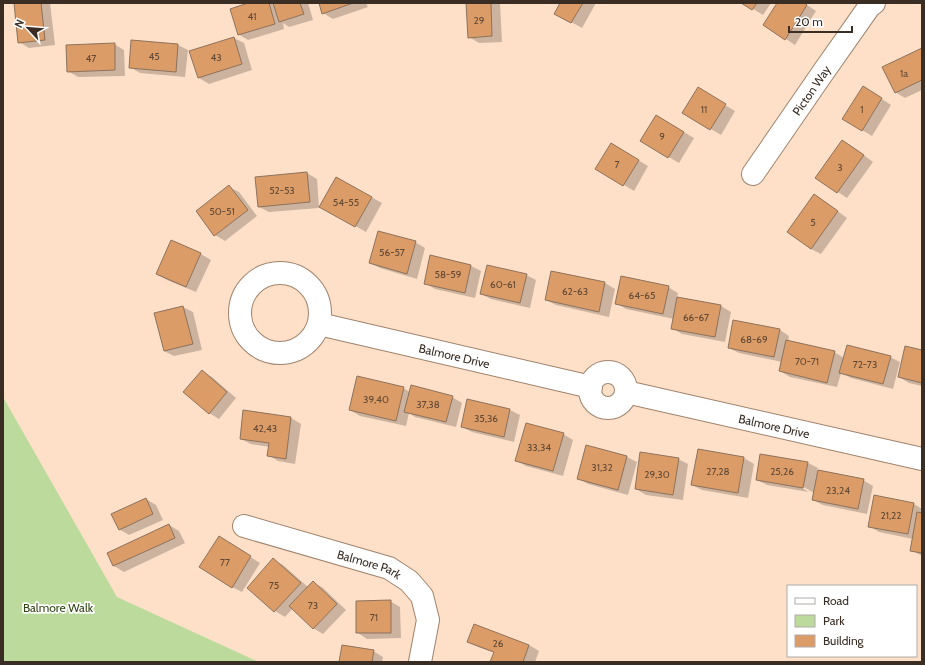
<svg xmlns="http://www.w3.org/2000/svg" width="925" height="665" font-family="Cabin,sans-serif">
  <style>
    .green { fill: #bdda9d }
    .shadow { fill: #0003 }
    .building { fill: #db9c67; stroke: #8d725c }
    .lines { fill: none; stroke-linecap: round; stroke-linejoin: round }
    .minor-casing { stroke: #9f836d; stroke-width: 24 }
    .minor { stroke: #fff; stroke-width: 22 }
    .labels { text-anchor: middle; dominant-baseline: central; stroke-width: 3.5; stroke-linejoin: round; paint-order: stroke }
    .number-label { font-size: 10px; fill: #624935 }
    .street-label { font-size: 12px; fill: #392d24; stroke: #fff }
    .park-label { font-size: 12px; fill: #304411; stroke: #fff }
  </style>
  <rect width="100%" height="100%" fill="#fee0c8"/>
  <path class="green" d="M3,397L117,597L259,662H3Z"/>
  <path class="shadow" d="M15,3H50L55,45L29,48L19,42Z
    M251,3H308L313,20L289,27L283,23L284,29L248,40L238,34Z
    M320,3H366L368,7L333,19L323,13Z
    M467,3H500L502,42L479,43L469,37Z
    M561,3H596L582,28L555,13Z
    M743,3H771L763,15Z
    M778,3H804L816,11L795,45L786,39Z
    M234,38L244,43L252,70L209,84L199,78L190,51Z
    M114,44L124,50L125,76L78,77L68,71Z
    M178,45L188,50L185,77L140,73L130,67Z
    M922,50V90L905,98L895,92Z
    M698,89L735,111L721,135L684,113Z
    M873,93L891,105L872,136L862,130Z
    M656,116L694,138L679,163L642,141Z
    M843,141L853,147L873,162L847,198L817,178Z
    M611,144L648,166L634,191L596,168Z
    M307,173L317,179L319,208L269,212L259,207Z
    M337,178L382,203L366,232L321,206Z
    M229,187L239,192L257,216L225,241L215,235Z
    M815,196L824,201L847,218L821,254L811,249L788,232Z
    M172,241L201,254L211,260L196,292L167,280L157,274Z
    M415,242L425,248L417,279L380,268L370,263Z
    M431,257L471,266L481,271L475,298L435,289L425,283Z
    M526,275L536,280L530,308L491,299L481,294Z
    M605,283L615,289L609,317L556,305L546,300Z
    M668,287L678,293L677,298L721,306L731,312L725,342L682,334L672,328L674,319L626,309L616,303Z
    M183,307L193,312L202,350L174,356L164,351Z
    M780,330L789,336L788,341L834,352L844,358L890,357L900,362L893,389L851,378L841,373L837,387L790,377L780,371L782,362L739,353L729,348Z
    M922,351V386L909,383L899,377Z
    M202,371L212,377L236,398L219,419L209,413Z
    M403,388L410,392L452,397L462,403L456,427L415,417L409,413L406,426L360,416L350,410Z
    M468,400L510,410L520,415L514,442L472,432L462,427Z
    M291,418L301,424L295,464L278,461L268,455L270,447L251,444L241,439Z
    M563,434L573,440L563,476L526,466L517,461Z
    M587,446L627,457L637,462L628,495L588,484L578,478Z
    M699,450L744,458L754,464L748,498L702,490L692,485Z
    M678,459L688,464L683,500L646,495L636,489Z
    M808,463L818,468L817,470L863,480L873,486L867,514L823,505L813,500L814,493L800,485L799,486L809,492L767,485L757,480Z
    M875,497L914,504L922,509V556L911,550L913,539L879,532L869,526Z
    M146,499L156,505L163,520L129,535L119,529Z
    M169,525L179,531L185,543L124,572L114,566L108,553Z
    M229,543L260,563L242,592L232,587Z
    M273,560L283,565L308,587L313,582L323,588L346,610L323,634L313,628L293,608L285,617L275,611L248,587Z
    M390,601L400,607L401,638L367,639L358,633Z
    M468,641L529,645L539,651L535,662H491L495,653L478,647Z
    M373,651L383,657L382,662H340Z"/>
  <path class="building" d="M14,3H41L45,40L18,43Z
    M248,3H269L275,24L238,35L230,9Z
    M273,3H300L304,14L279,22Z
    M319,3H353L322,14Z
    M466,3H491L492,36L468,38Z
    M560,3H583L571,23L554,14Z
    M741,3H757L752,10Z
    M777,3H804L807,5L785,40L763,25Z
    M234,37L242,64L198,78L189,51Z
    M131,40L178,44L176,72L129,68Z
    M115,43V70L67,72L66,45Z
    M922,48V80L895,93L882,67Z
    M863,86L882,98L862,131L842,119Z
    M698,87L726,104L710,130L682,113Z
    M656,115L684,132L668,158L640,141Z
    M842,140L864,155L837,193L815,178Z
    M611,143L639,160L623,186L595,169Z
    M307,172L310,202L258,207L255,177Z
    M336,177L372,197L355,227L319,207Z
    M229,185L248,210L214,236L196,211Z
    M814,194L838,211L811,249L787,232Z
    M378,231L416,241L407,274L369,263Z
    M171,240L201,253L186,287L156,274Z
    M430,255L471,265L465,293L424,284Z
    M487,265L527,274L520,303L480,294Z
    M551,271L605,282L599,312L545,300Z
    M621,276L669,286L663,314L615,304Z
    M677,297L721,305L715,337L671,329Z
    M183,306L193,344L164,351L154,313Z
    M733,320L780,329L774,357L728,348Z
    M786,340L835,351L827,383L779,371Z
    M847,345L891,356L883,384L839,373Z
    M905,346L922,350V383L898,377Z
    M202,370L227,392L209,414L183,392Z
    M357,376L404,387L396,421L349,410Z
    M411,385L453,396L446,422L404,412Z
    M467,399L510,409L504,437L461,427Z
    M243,410L291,417L286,459L267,456L269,443L240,439Z
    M526,423L564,433L553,471L515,461Z
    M586,445L627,456L618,490L577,479Z
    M698,449L744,457L738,493L691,485Z
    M640,452L679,458L673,495L635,489Z
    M760,454L808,462L803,488L756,480Z
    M818,470L864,479L858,509L812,500Z
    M874,495L914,503L908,534L868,527Z
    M146,498L153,514L119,530L111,514Z
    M917,512L922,513V553L910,551Z
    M169,524L175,538L113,566L107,553Z
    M219,536L251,556L232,588L199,567Z
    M273,558L301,583L274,612L247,588Z
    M313,581L337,604L313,629L289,606Z
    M391,600V633H356V601Z
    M474,624L529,645L523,662H490L494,652L467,642Z
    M342,645L374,650L372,662H339Z"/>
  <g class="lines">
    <g class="minor-casing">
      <g id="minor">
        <path id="s1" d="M753,174L824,71L869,7L874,3"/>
        <circle cx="280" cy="313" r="40"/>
        <path id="s2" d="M319,324L591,387"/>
        <circle cx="608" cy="390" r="18"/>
        <path id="s3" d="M626,392L922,459"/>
        <path id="s4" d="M244,526L389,568L409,581L422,596L428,620L420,662"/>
      </g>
    </g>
    <use href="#minor" class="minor"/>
  </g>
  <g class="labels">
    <g class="number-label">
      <text x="252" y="16">41</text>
      <text x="479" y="20">29</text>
      <text x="154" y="56">45</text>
      <text x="216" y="57">43</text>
      <text x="91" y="58">47</text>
      <text x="904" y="73">1a</text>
      <text x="704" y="109">11</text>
      <text x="862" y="109">1</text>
      <text x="662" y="136">9</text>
      <text x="617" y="164">7</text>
      <text x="840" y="167">3</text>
      <text x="282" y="190">52-53</text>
      <text x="346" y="202">54-55</text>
      <text x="222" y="211">50-51</text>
      <text x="813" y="222">5</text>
      <text x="392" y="252">56-57</text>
      <text x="448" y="274">58-59</text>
      <text x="503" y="284">60-61</text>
      <text x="575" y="291">62-63</text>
      <text x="642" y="295">64-65</text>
      <text x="696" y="317">66-67</text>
      <text x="754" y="339">68-69</text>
      <text x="807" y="361">70-71</text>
      <text x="865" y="364">72-73</text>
      <text x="376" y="399">39,40</text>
      <text x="428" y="404">37,38</text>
      <text x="486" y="418">35,36</text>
      <text x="265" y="428">42,43</text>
      <text x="539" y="447">33,34</text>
      <text x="602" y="467">31,32</text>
      <text x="718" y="471">27,28</text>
      <text x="782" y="471">25,26</text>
      <text x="657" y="474">29,30</text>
      <text x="838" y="490">23,24</text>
      <text x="891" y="515">21,22</text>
      <text x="225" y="562">77</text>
      <text x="274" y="585">75</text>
      <text x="313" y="605">73</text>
      <text x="374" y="617">71</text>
      <text x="498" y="643">26</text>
    </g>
    <g class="street-label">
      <text stroke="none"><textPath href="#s1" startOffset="102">Picton Way</textPath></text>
      <text stroke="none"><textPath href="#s2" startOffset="139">Balmore Drive</textPath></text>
      <text stroke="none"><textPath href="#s3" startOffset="152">Balmore Drive</textPath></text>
      <text stroke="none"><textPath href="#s4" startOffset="131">Balmore Park</textPath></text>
    </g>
    <g class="park-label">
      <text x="58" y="607">Balmore Walk</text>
    </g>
  </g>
  <rect width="925" height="665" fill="none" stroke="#392d24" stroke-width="8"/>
  <rect x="787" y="585" width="130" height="72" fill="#ffffff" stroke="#b0aba7"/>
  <rect x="795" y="598" width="20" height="6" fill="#ffffff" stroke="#b0aba7"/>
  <text x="823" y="605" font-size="12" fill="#392d24">Road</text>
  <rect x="795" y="615" width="20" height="12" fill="#bdda9d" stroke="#b0aba7"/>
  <text x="823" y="625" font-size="12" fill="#392d24">Park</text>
  <rect x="795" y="635" width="20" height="12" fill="#db9c67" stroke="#b0aba7"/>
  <text x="823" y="645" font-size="12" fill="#392d24">Building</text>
  <g transform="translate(28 28) rotate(296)" stroke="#ffffff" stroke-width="3" paint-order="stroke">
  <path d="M0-3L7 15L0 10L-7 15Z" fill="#392d24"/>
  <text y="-6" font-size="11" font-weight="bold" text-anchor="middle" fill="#392d24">N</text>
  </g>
  <path d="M789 26v6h63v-6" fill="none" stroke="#392d24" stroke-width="2"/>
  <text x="795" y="26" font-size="12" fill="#392d24" stroke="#ffffff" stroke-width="3" paint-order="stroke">20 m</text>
</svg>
